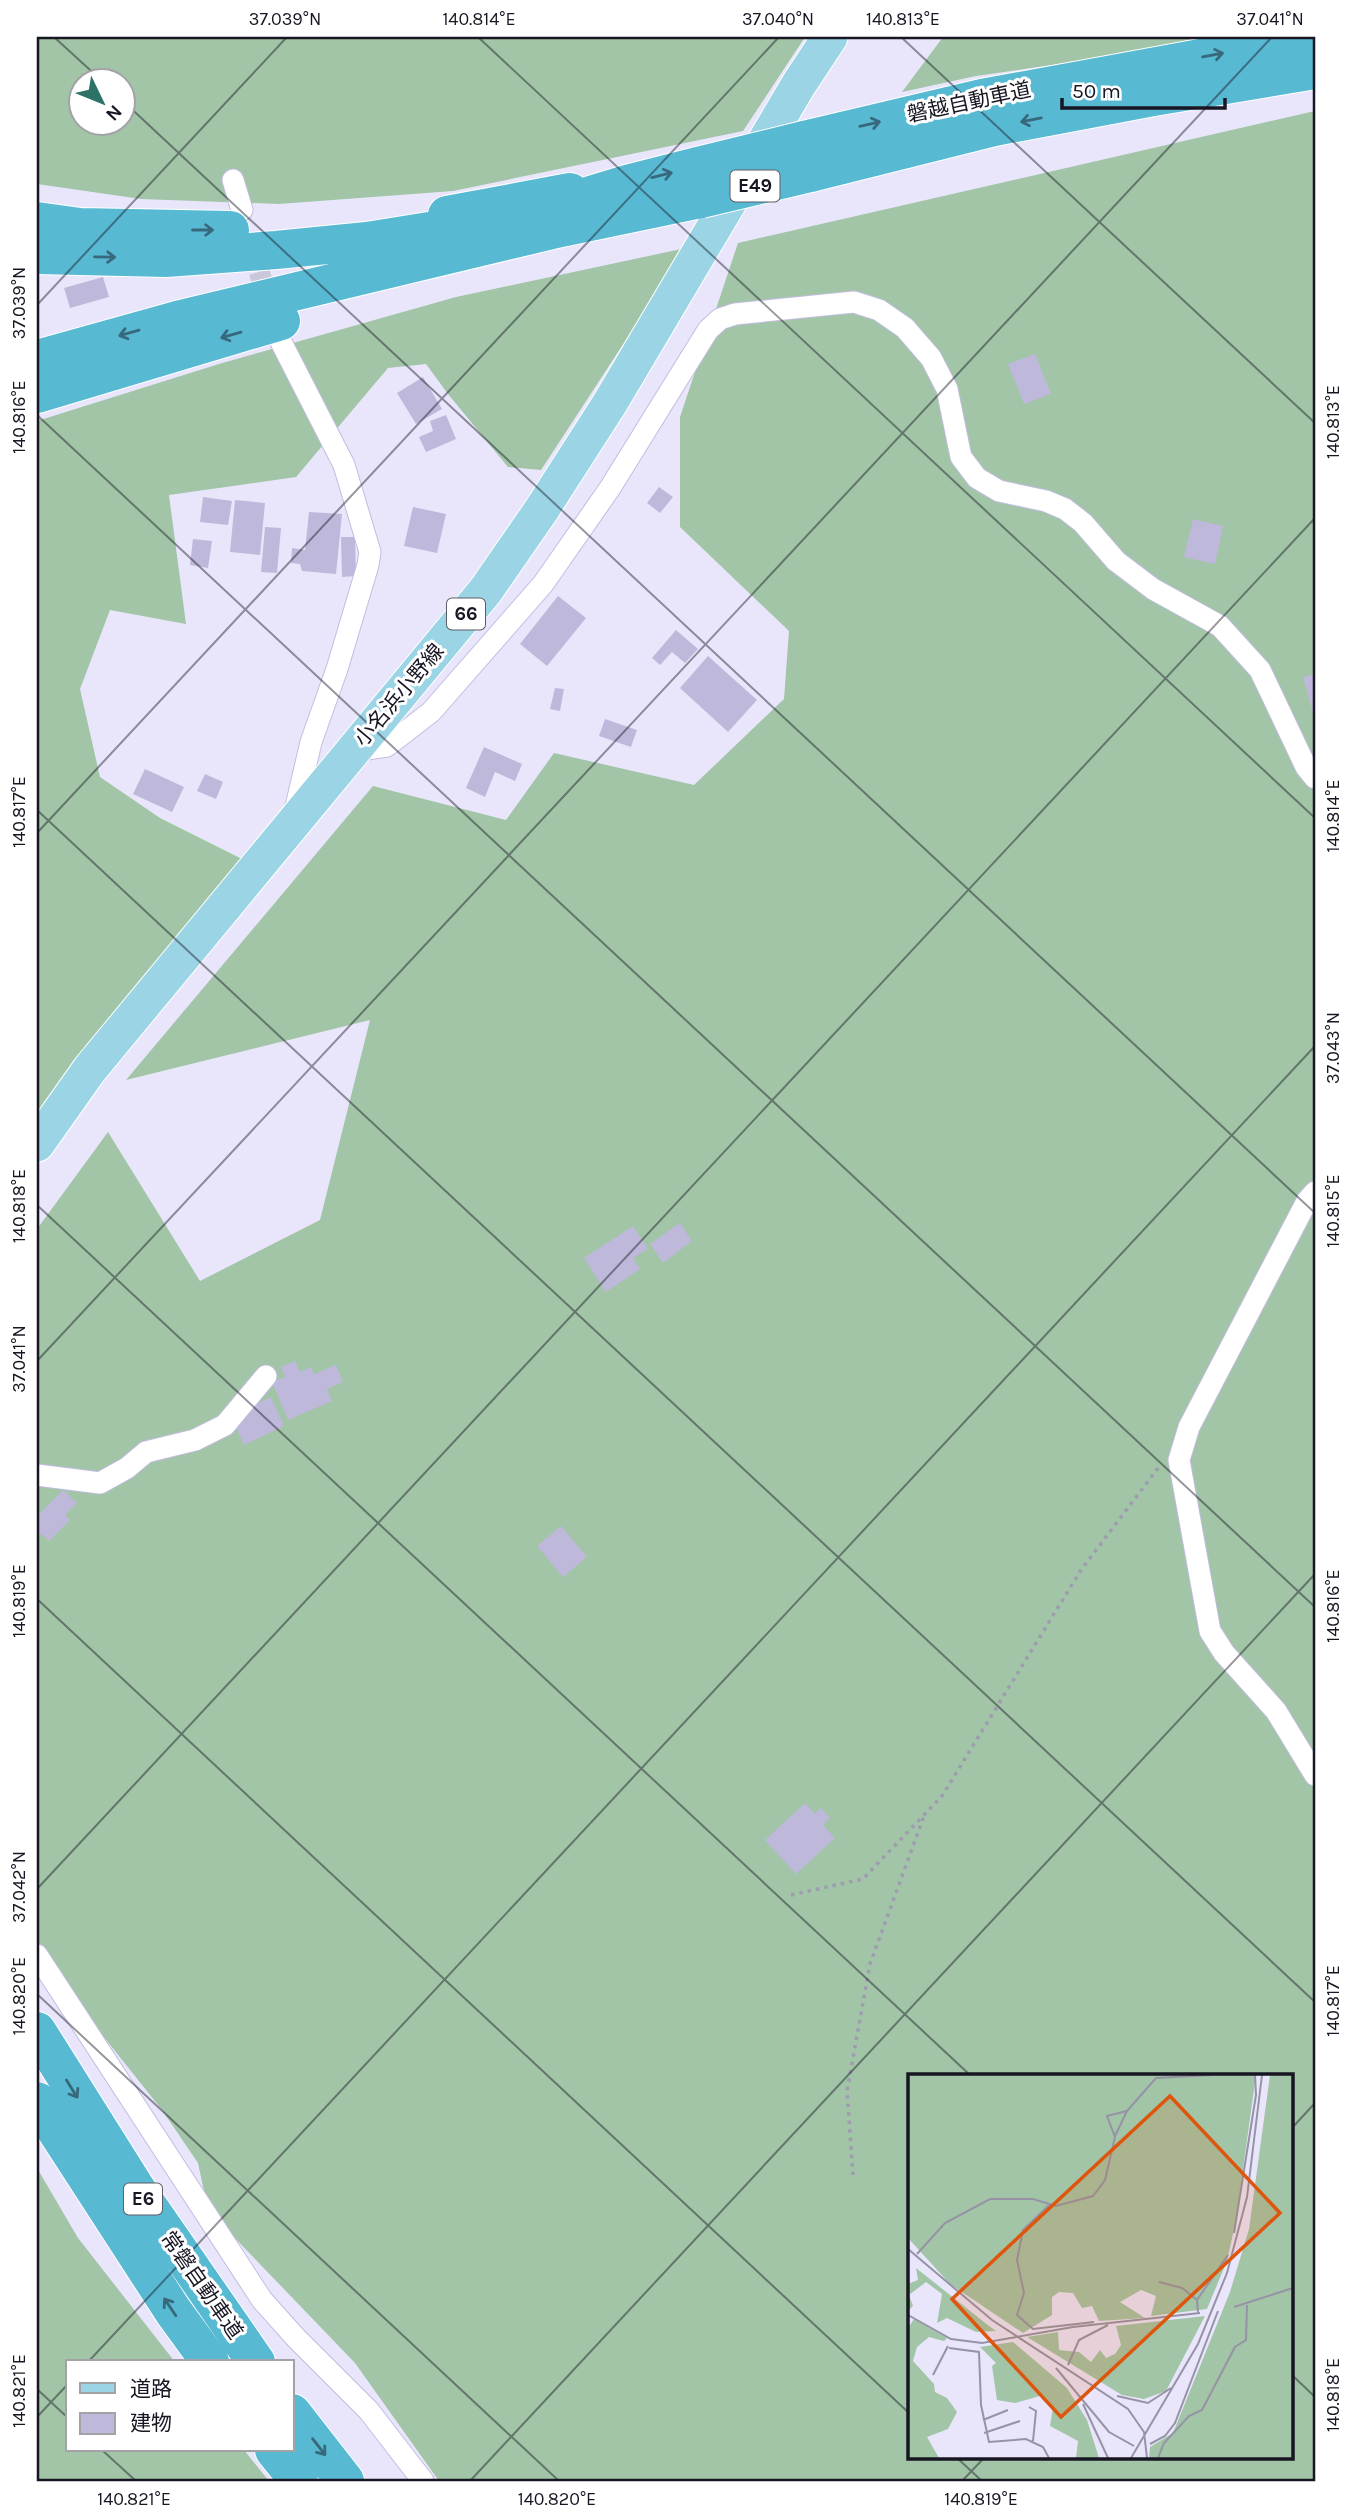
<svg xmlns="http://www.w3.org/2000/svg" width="1352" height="2518" font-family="Karla,'Noto Sans JP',sans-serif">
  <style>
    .forest { fill: #a1c5a6; fill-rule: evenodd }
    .building { fill: #beb8db }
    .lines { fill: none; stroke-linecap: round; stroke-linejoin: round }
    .street-tunnel { stroke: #cac7db; stroke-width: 21; stroke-dasharray: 21 10; stroke-linecap: butt }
    .street-casing { stroke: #c2bce0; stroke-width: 23 }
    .primary-casing { stroke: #fff; stroke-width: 37 }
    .highway-casing { stroke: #fff; stroke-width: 40 }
    .path { stroke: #9e9cae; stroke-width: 3.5; stroke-dasharray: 3.5 5; stroke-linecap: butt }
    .street { stroke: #fff; stroke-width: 21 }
    .primary { stroke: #9bd5e5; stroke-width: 35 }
    .highway { stroke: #58b9d3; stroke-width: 38 }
    .highway-bridge-casing { stroke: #fff; stroke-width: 40; stroke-linecap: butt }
    .highway-bridge { stroke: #58b9d3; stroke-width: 38 }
    .oneway { stroke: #38687b }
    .ticks { fill: none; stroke: #181623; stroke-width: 2; stroke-opacity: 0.45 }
    .labels { text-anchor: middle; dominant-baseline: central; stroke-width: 6; stroke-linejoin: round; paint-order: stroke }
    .shield { fill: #fff; stroke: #5d5c65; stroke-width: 2 }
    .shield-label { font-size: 19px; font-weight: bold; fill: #181623 }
    .street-label { font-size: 21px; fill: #181623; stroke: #fff }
    .inset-road { fill: none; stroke: #9593a5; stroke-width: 2 }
    .view { fill: #de560d; fill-opacity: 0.15; stroke: #de560d; stroke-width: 3.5 }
    .inset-edge { fill: none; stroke: #181623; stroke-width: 3.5 }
    .neatline { fill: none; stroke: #181623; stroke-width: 2.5 }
    .ticks-label { font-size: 18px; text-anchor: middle; fill: #181623 }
  </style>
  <rect width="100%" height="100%" fill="#e9e6fc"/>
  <path class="forest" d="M37,37H805L743,131L453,191L279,204L141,199L37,184ZM80,80H122V122H80Z
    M943,37H1244L976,76L902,92Z
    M1315,111V2481H439L355,2363L208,2210L198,2163L162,2110L37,1953V1229L108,1132L200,1281L320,1220L370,1020L126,1080L373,786L506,820L554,753L694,785L784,699L789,631L680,527V417L738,243ZM909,2075H1291V2457H909Z
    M686,248L541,470L508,467L448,394L426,364L388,368L296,477L169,495L186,624L110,610L80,689L100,777L160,818L242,859L37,1124V421L219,364L456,297Z
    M37,2168L78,2238L175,2362H68V2450H244L269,2481H37Z"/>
  <path class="building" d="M103,277L109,297L70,308L64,288Z
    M1035,354L1051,394L1024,404L1008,364Z
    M423,377L442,409L416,424L397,393Z
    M446,415L456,439L426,452L419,437L433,431L430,421Z
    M659,487L673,497L660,513L647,503Z
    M203,497L232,501L228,525L200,522Z
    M235,500L265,503L260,555L230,552Z
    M413,507L446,514L437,553L404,546Z
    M309,512L342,514L336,574L302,571L300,564L291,563L292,548L305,550Z
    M1193,519L1223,526L1215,564L1184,557Z
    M265,527L281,528L277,573L261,572Z
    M341,537H355L356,576L342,577Z
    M193,539L212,541L208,568L190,565Z
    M558,596L586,618L547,666L520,644Z
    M676,630L698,649L685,663L672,652L660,665L652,658Z
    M708,656L757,700L728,732L680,688Z
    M1315,674V717H1314L1303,677Z
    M555,688L564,689L560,711L550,709Z
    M605,719L637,730L631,747L599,736Z
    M484,747L522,764L515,781L495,772L485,797L466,788Z
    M145,769L184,787L172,812L133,794Z
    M205,774L223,782L216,799L197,791Z
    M680,1223L692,1241L663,1263L650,1244Z
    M633,1226L648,1249L633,1258L640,1269L606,1292L584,1258Z
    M295,1361L300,1372L311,1367L314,1374L336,1365L343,1382L327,1389L332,1401L288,1420L272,1382L285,1377L281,1367Z
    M271,1397L284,1426L244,1445L235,1425L246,1420L242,1411Z
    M63,1490L77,1503L65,1515L70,1520L49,1541L41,1534L37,1539V1516Z
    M561,1526L587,1557L563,1577L537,1546Z
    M805,1803L815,1814L821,1808L830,1818L823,1825L835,1838L796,1874L765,1840Z"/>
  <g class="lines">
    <path class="street-tunnel" d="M251,242L269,306"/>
    <g class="street-casing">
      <path id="street" d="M233,180L242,210
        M279,338L344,465L370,552L368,565L337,669L311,742L294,815
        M353,751L387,746L431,712L543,584L610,488L708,330L720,319L735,314L854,302L879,310L905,328L931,358L947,389L961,457L977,478L999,491L1046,501L1065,509L1083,523L1116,561L1153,589L1220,626L1260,670L1306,767L1315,778
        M1315,1192L1307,1201L1189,1427L1179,1460L1210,1631L1224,1653L1276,1711L1315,1775
        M37,1475L100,1483L127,1468L146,1452L195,1440L225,1425L266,1376
        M37,1955L262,2300L296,2338L369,2411L423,2481"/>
    </g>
    <g class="primary-casing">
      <path id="primary" d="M37,1144L90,1069L486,590L542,509L610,403L799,84L830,37"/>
    </g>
    <g class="highway-casing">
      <path id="highway" d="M804,140L982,98L1315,37
        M810,173L994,127L1153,97L1315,70
        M545,209L627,184L698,166
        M447,215L570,192
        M37,221L80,227L230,230
        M37,255L166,258L276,250L367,241L479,223
        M37,359L177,320L552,230L701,199
        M37,394L281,321
        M37,2031L137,2190L256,2362
        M37,2101L173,2311L210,2362
        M292,2413L345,2481
        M274,2450L299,2481"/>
    </g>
    <path class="path" d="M791,1895L863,1879L942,1796L1081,1570L1158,1468
      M853,2175L847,2091L870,1964L924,1816"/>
    <use href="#street" class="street"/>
    <use href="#primary" class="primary"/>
    <use href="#highway" class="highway"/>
    <g class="highway-bridge-casing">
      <path id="highway-bridge" d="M698,166L804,140
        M701,199L810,173"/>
    </g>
    <use href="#highway-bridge" class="highway-bridge"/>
  </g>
  <defs><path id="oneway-shaft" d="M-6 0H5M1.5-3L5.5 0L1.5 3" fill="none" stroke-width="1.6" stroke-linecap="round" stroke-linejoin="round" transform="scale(1.75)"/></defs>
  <g class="oneway">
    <use href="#oneway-shaft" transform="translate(1213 55) rotate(-10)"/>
    <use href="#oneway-shaft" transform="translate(1031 120) rotate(169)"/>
    <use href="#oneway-shaft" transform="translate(870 124) rotate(-13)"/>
    <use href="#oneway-shaft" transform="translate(662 175) rotate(-14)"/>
    <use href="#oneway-shaft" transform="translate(203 230)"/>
    <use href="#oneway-shaft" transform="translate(105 257) rotate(1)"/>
    <use href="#oneway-shaft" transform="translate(129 333) rotate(164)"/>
    <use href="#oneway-shaft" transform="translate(231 335) rotate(164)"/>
    <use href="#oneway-shaft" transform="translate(72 2089) rotate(58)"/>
    <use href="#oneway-shaft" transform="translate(170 2307) rotate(-124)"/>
    <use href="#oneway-shaft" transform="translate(319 2447) rotate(52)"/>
  </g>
  <path class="ticks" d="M54,37L101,80M478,37L1315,818M901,37L1315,423M122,100L1315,1213M37,305L287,37M37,415L1315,1607M37,810L1315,2002M37,833L779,37M37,1205L970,2075M37,1361L1272,37M37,1599L909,2413M37,1889L1315,518M37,1994L559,2481M1291,2129L1315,2103M88,2362L1315,1046M1291,2374L1315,2397M37,2389L68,2418M37,2417L68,2384M102,2450L136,2481M956,2457L982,2481M470,2481L1315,1574M962,2481L985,2457"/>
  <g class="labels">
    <g class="shield">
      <rect x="730.5" y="170.5" width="49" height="31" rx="5"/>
      <rect x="447" y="598.5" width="38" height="31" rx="5"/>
      <rect x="124" y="2183.5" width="38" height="31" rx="5"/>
    </g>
    <g class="shield-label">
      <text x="755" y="186">E49</text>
      <text x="466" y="614">66</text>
      <text x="143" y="2199">E6</text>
    </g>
    <g class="street-label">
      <text transform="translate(969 102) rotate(-12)">磐越自動車道</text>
      <text transform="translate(399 695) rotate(-50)">小名浜小野線</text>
      <text transform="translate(202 2285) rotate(55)">常磐自動車道</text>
    </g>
  </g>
  <g transform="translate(908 2074)">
    <rect width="385" height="385" fill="#e9e6fc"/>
    <path d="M0,1H348L328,146L319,187L299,235L243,242L248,222L233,216L212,228L237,244L191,247L184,232L174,234L165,219L151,218L144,223V241L115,259L42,210L0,164ZM362,1H385V384H241L242,373L265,359L322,218L341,155ZM8,194L81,252L88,257L68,258L39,244L29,249L34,220L18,208L1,221L5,232L0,237V210L10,206ZM297,242L258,317L236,325L214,321L119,263L150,258L151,276L171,278L183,288L192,276L198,284L207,280L213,271L208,252ZM6,245L39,264L36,267L21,263L9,273L5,287L26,310L27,318L39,324L49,338L40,355L19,363L31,384H0V254ZM105,268L159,314L179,346L191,384H168L170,367L142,352L145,333L132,322L107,329L89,326L84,292L88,289L72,273Z" fill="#a1c5a6"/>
    <path class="inset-road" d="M207,62L219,37M141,131L115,156L109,186L116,219L109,241L125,255L186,248M326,159L348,21L347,1M0,175L84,246L220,335L236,358L239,384M9,180L37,149L82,125H125L148,132L185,122L197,106L207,63L199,42L219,37L248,4L304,1M251,208L274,214L289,226M326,233L385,214M290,239L289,226L320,181M0,241L43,265L74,269L165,253L292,239M41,274L71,278L73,331L81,368L118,365L135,373L141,384M160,291L171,266L200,251M148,294L201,358L226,372M25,301L40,272M209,322L240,329L263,314M175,330L200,384M121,333L128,337L125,367M75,346L100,336M76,359L112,347M242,370L257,362L267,349L310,237M223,384L290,270L319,199L339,123L354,1M250,384L256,369L281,342L294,336L327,273L338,266L339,231"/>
    <path class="view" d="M262,22L372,139L153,343L44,225Z"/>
    <rect width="385" height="385" class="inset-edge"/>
  </g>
  <rect width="1352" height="2518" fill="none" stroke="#ffffff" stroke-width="77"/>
  <rect x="66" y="2360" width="228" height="91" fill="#ffffff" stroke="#a3a2a7" stroke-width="2"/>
  <rect x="80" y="2383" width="35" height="10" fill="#9bd5e5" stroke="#a3a2a7" stroke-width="2"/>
  <text x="130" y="2396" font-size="21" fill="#181623">道路</text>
  <rect x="80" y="2413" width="35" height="21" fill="#beb8db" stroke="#a3a2a7" stroke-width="2"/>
  <text x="130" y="2430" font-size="21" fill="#181623">建物</text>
  <g transform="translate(102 102) rotate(133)"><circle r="33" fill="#ffffff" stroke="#a3a2a7" stroke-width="2"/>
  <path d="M0-5L12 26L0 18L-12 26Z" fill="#2d7267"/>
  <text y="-10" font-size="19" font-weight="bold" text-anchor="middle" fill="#181623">N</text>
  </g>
  <path d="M1062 98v10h163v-10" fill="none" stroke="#181623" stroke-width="3.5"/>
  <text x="1072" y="98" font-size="21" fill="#181623" stroke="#ffffff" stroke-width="5" paint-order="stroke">50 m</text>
  <rect x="38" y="38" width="1276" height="2442" class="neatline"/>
  <g class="ticks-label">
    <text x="285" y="25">37.039°N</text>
    <text x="479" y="25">140.814°E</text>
    <text x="778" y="25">37.040°N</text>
    <text x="903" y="25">140.813°E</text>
    <text x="1270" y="25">37.041°N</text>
    <text transform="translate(19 303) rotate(-90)" y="6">37.039°N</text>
    <text transform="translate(19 417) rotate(-90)" y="6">140.816°E</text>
    <text transform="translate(1333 422) rotate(-90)" y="6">140.813°E</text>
    <text transform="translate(19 812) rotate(-90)" y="6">140.817°E</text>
    <text transform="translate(1333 816) rotate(-90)" y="6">140.814°E</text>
    <text transform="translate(1333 1048) rotate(-90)" y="6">37.043°N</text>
    <text transform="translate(19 1206) rotate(-90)" y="6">140.818°E</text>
    <text transform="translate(1333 1211) rotate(-90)" y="6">140.815°E</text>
    <text transform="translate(19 1359) rotate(-90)" y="6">37.041°N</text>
    <text transform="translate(19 1601) rotate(-90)" y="6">140.819°E</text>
    <text transform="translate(1333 1606) rotate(-90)" y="6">140.816°E</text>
    <text transform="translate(19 1887) rotate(-90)" y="6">37.042°N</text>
    <text transform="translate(19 1996) rotate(-90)" y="6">140.820°E</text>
    <text transform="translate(1333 2001) rotate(-90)" y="6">140.817°E</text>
    <text transform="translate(19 2391) rotate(-90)" y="6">140.821°E</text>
    <text transform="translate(1333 2395) rotate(-90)" y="6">140.818°E</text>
    <text x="134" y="2505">140.821°E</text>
    <text x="557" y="2505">140.820°E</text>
    <text x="981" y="2505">140.819°E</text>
  </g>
</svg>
